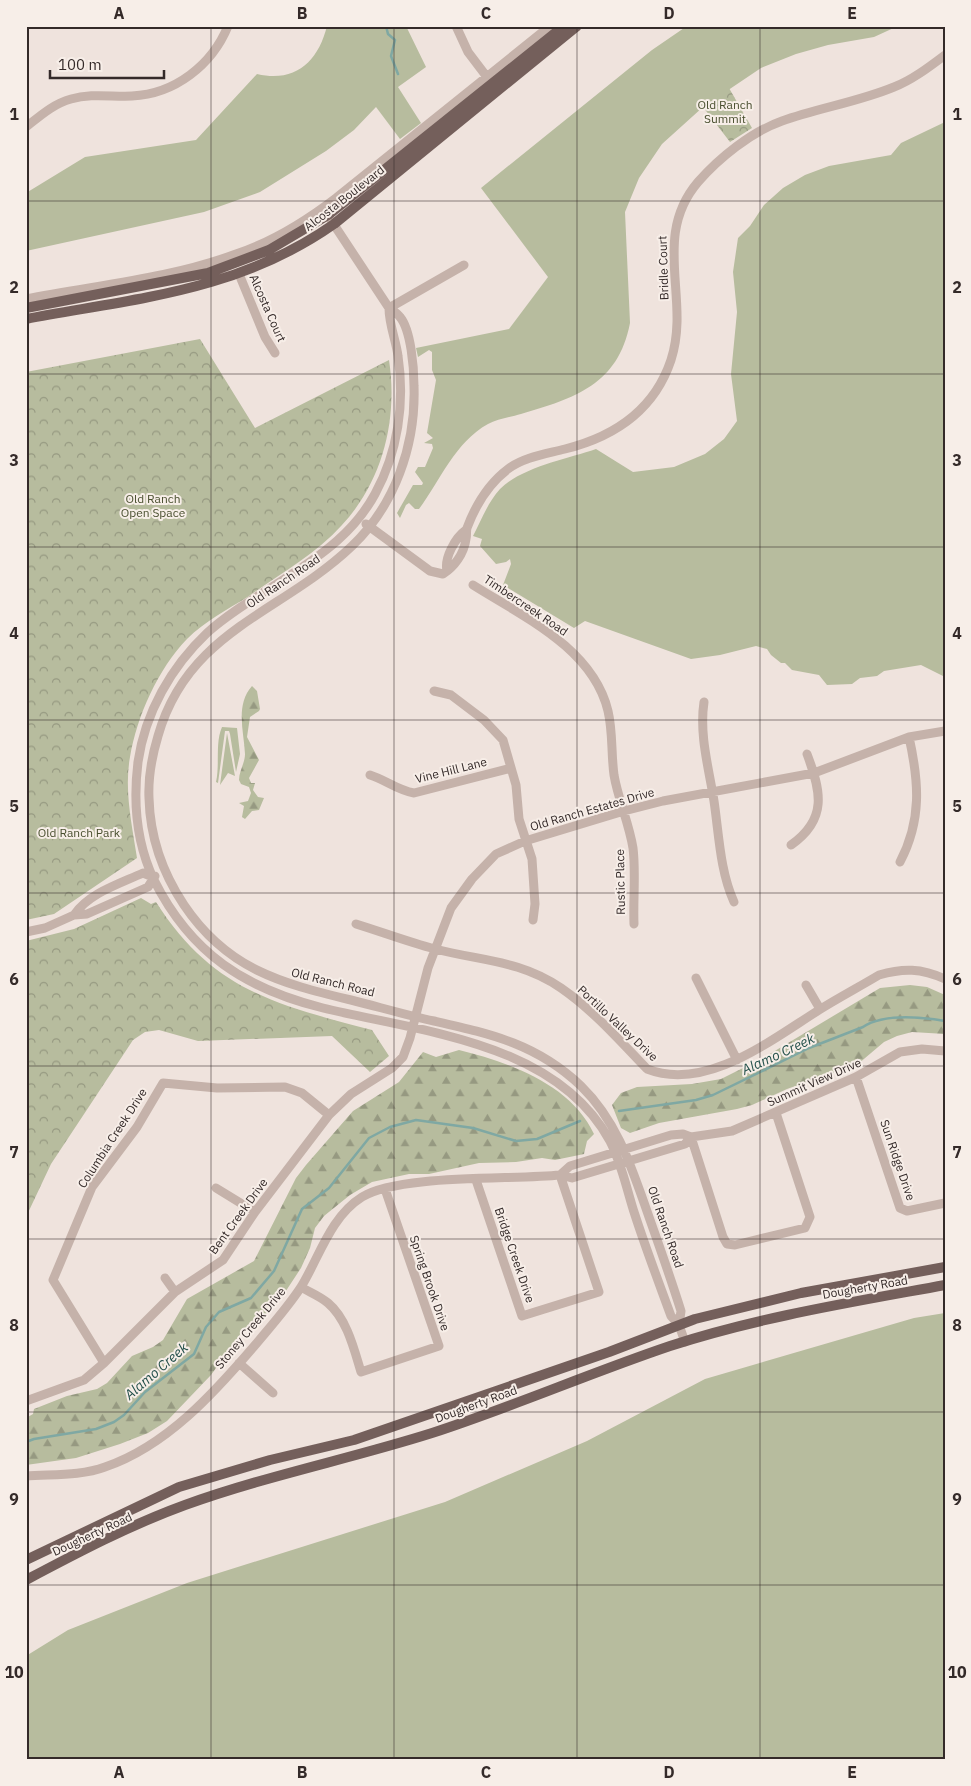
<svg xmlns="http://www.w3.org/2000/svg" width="971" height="1786" font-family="'IBM Plex Sans',sans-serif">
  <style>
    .grass { fill: #b7bc9e }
    .forest { fill: url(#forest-firs) }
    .park { fill: url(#park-crowns) }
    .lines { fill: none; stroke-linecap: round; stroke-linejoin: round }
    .stream { stroke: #7fa8a3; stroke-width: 2.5 }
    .minor { stroke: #c5b2aa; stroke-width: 9 }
    .major { stroke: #745f5b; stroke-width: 10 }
    .grid { fill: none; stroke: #342a29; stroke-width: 1; stroke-opacity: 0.55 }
    .labels { text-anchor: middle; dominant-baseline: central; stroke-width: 4; stroke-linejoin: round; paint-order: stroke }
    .park-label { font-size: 12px; fill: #494f2f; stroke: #f7eee8 }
    .street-label { font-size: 12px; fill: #342a29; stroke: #f7eee8 }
    .water-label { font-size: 14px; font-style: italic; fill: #23504b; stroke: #f7eee8 }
    .neatline { fill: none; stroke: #342a29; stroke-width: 2 }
    .grid-label { font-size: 16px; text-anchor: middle; font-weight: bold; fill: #342a29 }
  </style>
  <defs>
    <pattern id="forest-firs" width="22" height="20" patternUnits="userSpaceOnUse" patternTransform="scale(1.25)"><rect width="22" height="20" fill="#b7bc9e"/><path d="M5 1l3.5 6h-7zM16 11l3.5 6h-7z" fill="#969981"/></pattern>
    <pattern id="park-crowns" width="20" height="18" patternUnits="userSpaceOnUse" patternTransform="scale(1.25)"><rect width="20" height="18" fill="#b7bc9e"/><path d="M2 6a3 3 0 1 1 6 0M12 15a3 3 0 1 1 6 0" fill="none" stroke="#969981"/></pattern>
  </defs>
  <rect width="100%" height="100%" fill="#efe3dd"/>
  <path class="grass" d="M327,26H406L426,67L398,87L421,123L400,139L376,107L354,130L326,151L260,192L204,212L26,251V193L85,157L196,140L257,74C295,83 318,62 327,26Z
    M687,26H898L874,37L828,45L796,54L761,68L703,107L662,144L639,178L625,212L630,323C618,385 575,398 521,414C511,417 497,419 488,424C455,442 440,481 419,509H415L409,503L406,505L400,518L397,513L413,485H422L423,483L415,472L418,467H425L433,448L432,444L424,443L433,438L427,433L436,380L432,370V352L429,350L418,357L416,348L509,329L548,277L481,188L652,50Z
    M945,122V677L921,665L884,671L877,676L860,678L852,684L827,685L819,675L792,670L785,663H781L771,655L767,649L756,646L720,655L691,659L585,621L574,628L503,585L511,564L510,559L506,562L496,564L480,546L482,539L473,536C481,521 488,502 500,489C522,467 567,459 596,449L633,472L674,467L705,454L724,439L737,421L731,374L737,312L733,272L738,238L750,226L764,205L783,188L805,175L829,166L891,155L901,143Z
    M222,727L237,728L240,754L236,772L230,734L229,731H225L218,783L216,782C220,764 215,743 222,727Z
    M227,733L235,776L228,773L220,785Z
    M945,1313V1760H26V1656L68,1630L187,1583L445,1502L587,1441L705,1379L914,1318Z"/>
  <path class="forest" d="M252,686L257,691L260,709L259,711L250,717L247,737L259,760L249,778L251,783H255L253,790L258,797L264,798L259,810L252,811L245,819L242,817L244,806L239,803L248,801L251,793L249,787L241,784L239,780C239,771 245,763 245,754C244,732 235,705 252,686Z
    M910,985L927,987L945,995V1034L912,1032L897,1036L884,1042L858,1064L787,1089L752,1105L737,1109L659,1123L630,1133L621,1128L612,1105L621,1093L637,1087L692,1084L721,1079L763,1058L880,988Z
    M459,1050C508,1062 571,1084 594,1134L587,1141L584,1154L555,1160L542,1158L516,1162L479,1163L429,1174H409L372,1182L350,1195L324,1216L315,1228L310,1248L301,1268L276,1306L241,1333L211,1375L167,1421L148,1433L120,1444L76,1458L26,1465V1418L33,1414L34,1409L67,1396L97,1389L107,1383L132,1356L153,1347L163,1340L187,1299L254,1261L296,1178L306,1165L353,1111L399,1082L423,1052L436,1057Z"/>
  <path class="park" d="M729,88L752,128L730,142L703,107Z
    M200,339L255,428L389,360C398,419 383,481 342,525C316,554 280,574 249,596C227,610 205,621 187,639C158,669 137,716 130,757C124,790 132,825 137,858L54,914L26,920V372Z
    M141,898L151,904L156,902C212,990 276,1005 372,1030L389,1056L370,1072L332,1036L198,1041L159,1030L145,1032L133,1040L51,1164L26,1217V941L74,929Z"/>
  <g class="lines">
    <path class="stream" d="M386,26L388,34L395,40L391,56L398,74
      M619,1111L696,1100L713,1095L809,1048L863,1027C884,1013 921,1017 945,1021
      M26,1442L34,1439L96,1429L114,1422L124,1415L145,1392L194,1354L206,1327L219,1312L251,1298L274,1271L302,1209L329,1188L369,1138L390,1127L416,1120L473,1128L516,1141L537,1139L580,1121"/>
    <path class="minor" d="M456,26L468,52L490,81
      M26,127C40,116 53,104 71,99C91,93 112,97 132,96C175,94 212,65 228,26
      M323,208L389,308C393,311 397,313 400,317C411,330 414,368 414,386C416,445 395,505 352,546C282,613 188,630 158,736C152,756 148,777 149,798C150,837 162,872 184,905C227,969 280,983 351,1000C379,1007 406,1015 434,1021C491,1034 537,1044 581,1086C618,1122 632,1169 649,1217C660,1248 671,1279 681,1311L679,1325
      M239,274L265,337L275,353
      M26,299C96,285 169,279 236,254C272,242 306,221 336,198L550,26
      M389,308C389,325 396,340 398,356C405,403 398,452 375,494C355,531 323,554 289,576C262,594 231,611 207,633C171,667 145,713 138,762C133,802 137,844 154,880C191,954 246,989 323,1008C422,1032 556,1042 610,1141C622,1164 627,1191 635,1215C646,1249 659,1283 671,1316L679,1325L685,1342
      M389,308L464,265
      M366,524L430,571L443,574C454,567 464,554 466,539C467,535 466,532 467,528C476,504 488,484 508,469C524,457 546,454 565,449C613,437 654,411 671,360C691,299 651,237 698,182C719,158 751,132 782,121C818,108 858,102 894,87C912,80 929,67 945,55
      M447,571C444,558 455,538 466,530
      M473,585C522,616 593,648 608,711C613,732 611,753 614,775C618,799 629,823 633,848C636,872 633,899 634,924
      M434,691L451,695L484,720L503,740L516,785L519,819L532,859L535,904L533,920
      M704,702C699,735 709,769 714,801C719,835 720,871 734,902
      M370,775C386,780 397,790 414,793L511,768
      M791,845C828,819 821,791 807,754
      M900,862C922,820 919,782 909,737
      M74,915C89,893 119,884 143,873L153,877
      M356,924C382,932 408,942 435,949C481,961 520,960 561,988C593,1010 620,1041 647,1069C706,1092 771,1040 819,1010C838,998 859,987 879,975C903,968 921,968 945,979
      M26,932L45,928L74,915L87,914L148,887L155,876
      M696,978L737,1060
      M806,985L820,1009
      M856,1077L900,1208L907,1211L945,1203
      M691,1137L723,1237L727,1244L735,1245L805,1228L810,1217L776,1113
      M560,1175L570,1166L671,1135L683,1134L691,1137L732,1131L856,1077L900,1052L922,1049L945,1051
      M476,1180L522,1316L599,1292L560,1175
      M216,1188L255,1212
      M165,1278L175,1292
      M301,1287C309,1292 320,1296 328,1303C347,1319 354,1349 361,1372L439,1346L385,1189
      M104,1363L53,1280L92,1187L137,1127L163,1083L217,1088L285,1087L302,1093L329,1115
      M239,1363L273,1393
      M26,1401L84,1380L104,1363L175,1292L223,1260L255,1212L329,1115L351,1094L392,1068L403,1057L410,1038L428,968L451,908L472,879L496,854L525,841L624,811L663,801L814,773L909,737L945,731
      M26,1476C52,1474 81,1476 105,1467C167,1446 215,1392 256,1344C271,1326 288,1307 301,1287C319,1258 330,1217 362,1197C399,1174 512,1180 560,1175L572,1178L685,1144L691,1137"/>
    <path class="major" d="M26,308L208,273L269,250L328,215L564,26
      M26,319C137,298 239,291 334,224L577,26
      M26,1560L179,1487L270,1460L354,1440L609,1352L695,1319L801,1293L945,1267
      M26,1580C77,1553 130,1525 185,1505C265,1476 350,1459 432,1433C512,1407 590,1373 670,1346C759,1317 853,1302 945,1285"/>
  </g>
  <path class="grid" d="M211,26V1760M394,26V1760M577,26V1760M760,26V1760M26,201H945M26,374H945M26,547H945M26,720H945M26,893H945M26,1066H945M26,1239H945M26,1412H945M26,1585H945"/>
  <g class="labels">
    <g class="park-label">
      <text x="725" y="104">Old Ranch<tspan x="725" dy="14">Summit</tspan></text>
      <text x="153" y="498">Old Ranch<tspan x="153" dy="14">Open Space</tspan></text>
      <text x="79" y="832">Old Ranch Park</text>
    </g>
    <g class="street-label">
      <text transform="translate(344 198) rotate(-38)">Alcosta Boulevard</text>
      <text transform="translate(663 268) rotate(-92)">Bridle Court</text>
      <text transform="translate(268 308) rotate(66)">Alcosta Court</text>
      <text transform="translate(283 581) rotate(-34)">Old Ranch Road</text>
      <text transform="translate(526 605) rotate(34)">Timbercreek Road</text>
      <text transform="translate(451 770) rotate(-14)">Vine Hill Lane</text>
      <text transform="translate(592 809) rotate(-16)">Old Ranch Estates Drive</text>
      <text transform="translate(620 882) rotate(-91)">Rustic Place</text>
      <text transform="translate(333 982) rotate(14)">Old Ranch Road</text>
      <text transform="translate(618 1023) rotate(43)">Portillo Valley Drive</text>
      <text transform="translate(814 1082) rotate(-24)">Summit View Drive</text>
      <text transform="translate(112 1138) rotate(-57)">Columbia Creek Drive</text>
      <text transform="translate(898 1160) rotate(71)">Sun Ridge Drive</text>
      <text transform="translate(238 1216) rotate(-54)">Bent Creek Drive</text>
      <text transform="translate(666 1227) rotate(71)">Old Ranch Road</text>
      <text transform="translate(515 1255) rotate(71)">Bridge Creek Drive</text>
      <text transform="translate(430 1283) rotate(71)">Spring Brook Drive</text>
      <text transform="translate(865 1287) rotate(-10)">Dougherty Road</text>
      <text transform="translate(250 1328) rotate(-50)">Stoney Creek Drive</text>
      <text transform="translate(476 1404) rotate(-20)">Dougherty Road</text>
      <text transform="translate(92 1534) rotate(-25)">Dougherty Road</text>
    </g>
    <g class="water-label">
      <text transform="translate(778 1054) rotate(-25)">Alamo Creek</text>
      <text transform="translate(156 1371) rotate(-41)">Alamo Creek</text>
    </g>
  </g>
  <rect width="971" height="1786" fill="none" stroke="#f7eee8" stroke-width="55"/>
  <path d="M50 70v8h114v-8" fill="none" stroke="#342a29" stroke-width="2.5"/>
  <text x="58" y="70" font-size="15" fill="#342a29" stroke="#f7eee8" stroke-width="4" paint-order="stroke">100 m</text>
  <rect x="28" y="28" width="916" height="1730" class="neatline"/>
  <g class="grid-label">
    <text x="119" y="19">A</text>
    <text x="302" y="19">B</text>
    <text x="486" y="19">C</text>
    <text x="669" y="19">D</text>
    <text x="852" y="19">E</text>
    <text x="14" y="120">1</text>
    <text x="957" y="120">1</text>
    <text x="14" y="293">2</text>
    <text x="957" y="293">2</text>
    <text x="14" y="466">3</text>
    <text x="957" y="466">3</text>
    <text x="14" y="639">4</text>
    <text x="957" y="639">4</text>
    <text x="14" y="812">5</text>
    <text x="957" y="812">5</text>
    <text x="14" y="985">6</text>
    <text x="957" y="985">6</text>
    <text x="14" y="1158">7</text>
    <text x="957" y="1158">7</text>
    <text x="14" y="1331">8</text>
    <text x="957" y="1331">8</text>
    <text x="14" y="1505">9</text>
    <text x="957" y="1505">9</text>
    <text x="14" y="1678">10</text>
    <text x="957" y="1678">10</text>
    <text x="119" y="1778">A</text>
    <text x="302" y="1778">B</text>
    <text x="486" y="1778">C</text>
    <text x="669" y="1778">D</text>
    <text x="852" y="1778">E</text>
  </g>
</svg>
